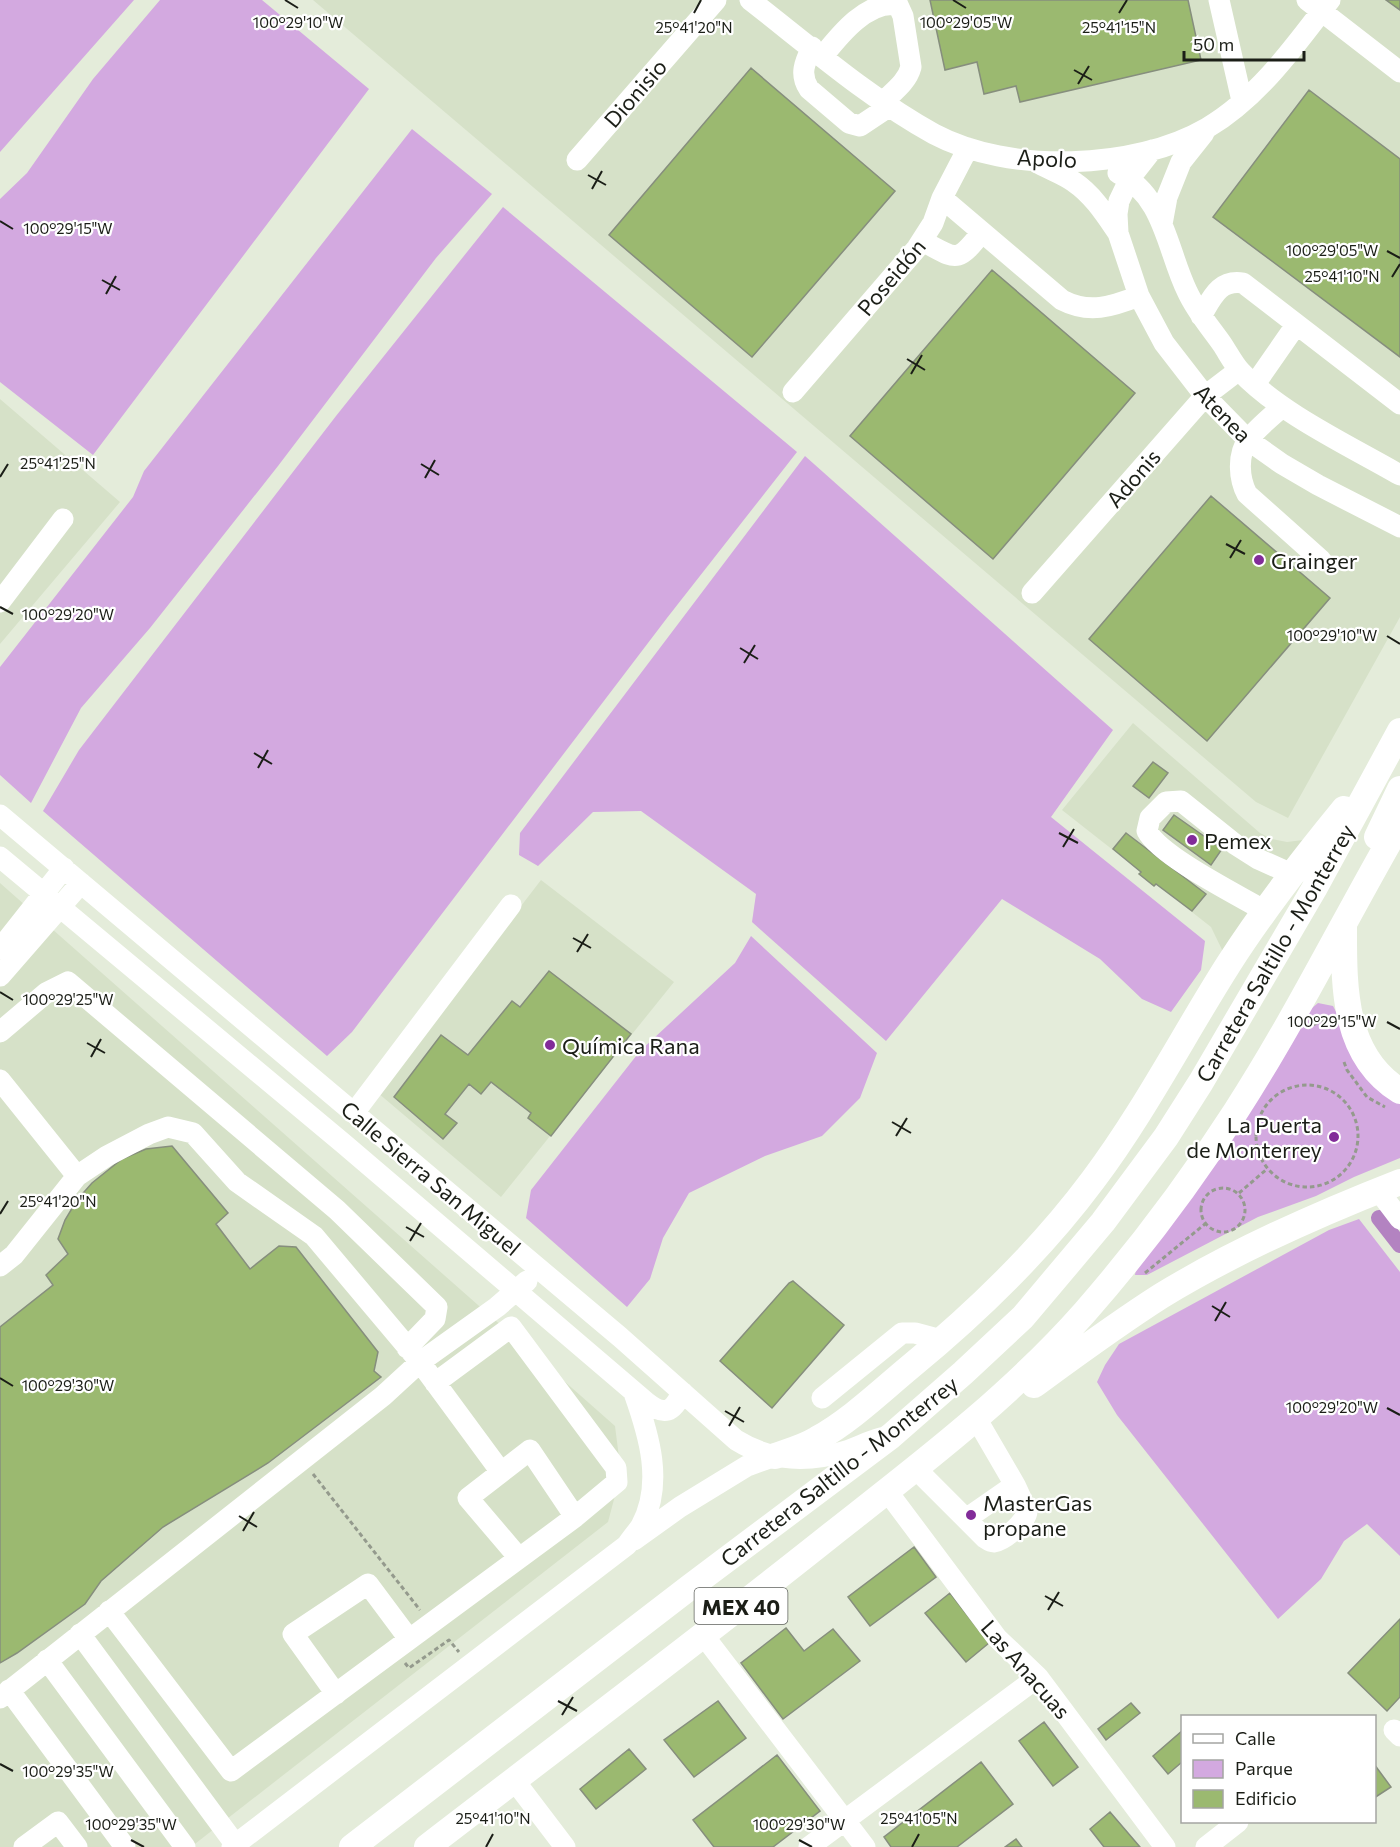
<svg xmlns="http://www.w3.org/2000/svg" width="1400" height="1847" font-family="Commissioner,sans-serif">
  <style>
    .built { fill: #d6e1c8 }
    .green { fill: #d3a9e0 }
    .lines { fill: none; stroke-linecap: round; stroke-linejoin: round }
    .canal { stroke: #b383c1; stroke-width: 16 }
    .building { fill: #9bb970; stroke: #868e7d; stroke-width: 1.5 }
    .path { stroke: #949a8d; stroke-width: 3; stroke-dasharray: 4.5 3; stroke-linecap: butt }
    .minor { stroke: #fff; stroke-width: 21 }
    .major { stroke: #fff; stroke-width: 26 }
    .ticks { fill: none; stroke: #1b1e17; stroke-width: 2 }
    .poi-dot { fill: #822c99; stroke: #fff; stroke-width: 2 }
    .labels { text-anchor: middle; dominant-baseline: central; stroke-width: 4.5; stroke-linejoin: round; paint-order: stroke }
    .shield { fill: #fff; stroke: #5f625d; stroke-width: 1.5 }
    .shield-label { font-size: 21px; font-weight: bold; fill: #1b1e17 }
    .street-label { font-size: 22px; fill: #1b1e17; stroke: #fff }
    .poi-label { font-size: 22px; fill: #1b1e17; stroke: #fff; text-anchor: start }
    .ticks-label { font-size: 15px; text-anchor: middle; fill: #1b1e17; stroke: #fff; stroke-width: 4.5; stroke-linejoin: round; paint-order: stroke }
  </style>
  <rect width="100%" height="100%" fill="#e4ecda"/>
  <path class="built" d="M313,0H1400V617L1288,818L1256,802Z
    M0,399L120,502L0,644Z
    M1133,723L1260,833L1272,839L1287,842L1311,839L1227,960L1211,927L1062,810Z
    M541,880L674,982L501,1197L378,1093Z
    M0,883L615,1426L621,1473L608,1522L191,1847H0Z"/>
  <path class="green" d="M0,0H134L0,152Z
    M160,0H262L369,89L93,455L0,382V199L27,173L93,79Z
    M412,129L492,194L436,258L278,466L150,628L81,708L31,803L0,775V667L133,497L144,471Z
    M503,207L797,452L667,618L352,1032L327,1056L43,811L79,750L336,416Z
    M805,456L1113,730L1051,817L1205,941L1201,970L1171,1012L1142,999L1100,959L1002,899L886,1041L752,922L756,894L641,811L593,812L538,866L519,855L520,833Z
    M751,936L877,1053L860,1098L822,1136L765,1156L689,1193L663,1238L650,1279L627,1307L526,1218L531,1190L640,1051L735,963Z
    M1318,1003L1333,1006L1343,1025L1400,1095V1158L1354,1177L1316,1196L1258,1217L1147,1275H1135L1137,1263L1312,1008Z
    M1359,1219L1400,1272V1556L1367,1524L1344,1541L1321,1579L1278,1619L1117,1415L1097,1382L1105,1365L1119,1344L1329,1230Z"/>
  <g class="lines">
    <path class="canal" d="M1379,1218L1400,1245"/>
  </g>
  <path class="building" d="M930,0H1188L1201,60L1020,102L1016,86L984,94L977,62L945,70Z
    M1386,0H1400V10Z
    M751,68L895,191L752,357L609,235Z
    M1309,90L1400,159V357L1213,217Z
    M992,270L1135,393L993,559L850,436Z
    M1211,496L1330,598L1207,741L1089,639Z
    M1153,762L1168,773L1149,798L1133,786Z
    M1174,815L1222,849L1211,865L1163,830Z
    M1126,833L1206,894L1192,911L1156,884L1154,886L1139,874L1141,872L1113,849Z
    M549,971L631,1034L551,1136L528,1118L531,1113L491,1082L481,1094L469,1084L445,1114L457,1123L443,1139L394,1097L441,1035L468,1055L512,1001L520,1007Z
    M172,1146L228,1213L216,1224L250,1269L279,1246L296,1247L378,1352L374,1371L381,1377L268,1463L163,1527L101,1581L85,1604L17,1653L0,1663V1327L53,1285L46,1275L68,1254L58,1239L65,1220L77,1200L92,1183L122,1159L146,1149Z
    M793,1281L844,1325L772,1408L720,1361L789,1283Z
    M914,1547L936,1577L870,1626L848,1597Z
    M950,1593L989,1643L966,1662L925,1613Z
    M1400,1619V1697L1387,1711L1348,1673Z
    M786,1628L804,1651L833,1629L860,1661L783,1719L741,1663Z
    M718,1701L746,1738L694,1777L664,1740Z
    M1131,1703L1140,1713L1106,1740L1098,1729Z
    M1044,1722L1078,1767L1053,1786L1019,1741Z
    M1182,1731V1762L1168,1774L1153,1756Z
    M629,1749L646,1769L596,1809L580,1789Z
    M777,1755L820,1811L773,1847H714L693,1820Z
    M981,1762L1013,1804L957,1847H891L884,1837Z
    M1374,1764L1391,1787L1374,1798Z
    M1110,1812L1140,1847H1104L1090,1829Z
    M1016,1839L1022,1847H1005Z"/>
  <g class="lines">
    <path class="path" d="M1313,1025L1327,1018L1329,1022
      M1344,1062L1347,1070L1367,1097L1385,1107
      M1256 1136a51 51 0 1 1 102 0a51 51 0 1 1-102 0Z
      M1201 1210a22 22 0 1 1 44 0a22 22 0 1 1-44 0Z
      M1239,1193L1267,1169
      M1145,1273L1205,1224
      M313,1474L420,1610
      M405,1663L409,1668L449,1640L459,1652"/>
    <path class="minor" d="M750,0C808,45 870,99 934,134C1009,174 1135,170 1207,128C1258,98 1295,46 1330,0
      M1219,0L1242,101
      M1307,0L1400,72
      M812,47C805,62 799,74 809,89L849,123L860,126L890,106
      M823,56C839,36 867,0 898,5L903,16L911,67C907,82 894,91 883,102
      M1152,150L1130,178L1119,201L1117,214L1118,233L1139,296L1164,343L1205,396L1248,440L1282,464L1318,485L1400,527
      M577,160L716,0
      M1036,162C1048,169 1063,174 1074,182C1093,195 1105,214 1118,233
      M1118,173C1164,195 1167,250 1187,291C1196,311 1210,327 1222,344C1228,353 1233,363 1240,371C1279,413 1350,446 1400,475
      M942,198L1062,300C1089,314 1111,307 1139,296
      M1162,224L1167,197L1181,162L1204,133
      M922,241C957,259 956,265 982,232
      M1201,316C1212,298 1219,279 1243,283L1400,404
      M1255,384L1296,325
      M793,392L917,248L933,223L942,198L968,148
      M1282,407C1271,417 1257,428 1248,440C1237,455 1239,479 1247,494L1321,560
      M1032,593L1205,396L1239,370
      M0,602L63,519
      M0,815L620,1337L736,1440C770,1461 808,1463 846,1451C858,1447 869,1441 881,1438
      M0,857L344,1144L646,1402C664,1416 673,1413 682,1392
      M1265,911C1238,895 1161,857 1147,831L1150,818L1166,802L1181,801L1236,845L1258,859L1292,874
      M0,949L64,868
      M0,976L81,883
      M0,1032L46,993L68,982L337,1210L437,1307L435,1319L407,1348
      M0,1080L77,1176
      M354,1113L511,905
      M1378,1190L1400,1219
      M0,1266L14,1255L77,1176L107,1156L149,1134L168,1127L193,1133L237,1182L314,1236L420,1362L501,1472
      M435,1383L511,1327L616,1468L617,1482L575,1517
      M822,1398L902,1333H915L941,1340
      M976,1418L1015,1485
      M915,1468L985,1538C988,1540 990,1542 994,1542C1005,1540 1027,1521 1027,1511L1015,1485L966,1519
      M887,1491L997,1638L1038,1677L1165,1847
      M634,1540L680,1507L747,1466L775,1456
      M109,1611L231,1771L575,1517L530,1450L468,1498L519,1558
      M80,1634L235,1844
      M704,1636L865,1847
      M47,1660L185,1847
      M9,1690L125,1847
      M336,1694L293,1634L368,1584L409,1639
      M0,1698L383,1396L420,1362L497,1307L527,1281
      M1394,1730L1400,1736
      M514,1780L565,1847
      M24,1847L58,1822L77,1847
      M232,1847L627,1545C631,1539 637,1532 641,1526C664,1484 649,1435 634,1393
      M809,1847L1038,1677
      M1206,1847L1238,1822"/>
    <path class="major" d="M1377,837L1400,789
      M1344,925C1344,985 1342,1055 1400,1091
      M1034,1385C1075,1355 1117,1324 1161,1296C1236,1250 1318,1214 1400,1182
      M775,1456C789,1451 804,1447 817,1439C850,1421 881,1391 910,1367C978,1311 1041,1250 1093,1180C1144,1112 1183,1036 1228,965C1263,910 1303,859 1344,809
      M352,1847L690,1587L891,1436L963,1373L1023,1317L1103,1222L1166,1137L1201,1082L1314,889L1400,731
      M427,1847C562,1743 698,1641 831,1535C920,1465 1010,1397 1085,1312C1140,1249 1191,1181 1236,1111C1296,1018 1345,918 1400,823"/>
  </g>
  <path class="ticks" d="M285,0L298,8M953,0L966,8M694,13L701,0M1119,13L1127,0M1074,70L1092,80M1078,84L1089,66M588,175L606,185M592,189L602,171M0,221L13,229M1387,251L1400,258M1392,277L1400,264M102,280L120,290M106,294L116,276M907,359L925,370M911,374L922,355M421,464L439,475M0,477L8,464M425,478L435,460M1226,544L1245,554M1230,558L1241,540M0,607L13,614M1387,636L1400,644M740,648L758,659M744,663L755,645M254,753L272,764M258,768L268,750M1059,833L1078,843M1063,847L1074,829M573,938L591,948M577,952L588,934M0,992L13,1000M1387,1022L1400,1029M87,1043L105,1053M91,1057L101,1039M892,1122L911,1133M896,1136L907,1118M0,1214L8,1201M406,1227L424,1237M410,1241L421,1223M1212,1306L1230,1317M1215,1321L1226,1302M0,1378L13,1386M1387,1408L1400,1415M725,1411L744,1422M729,1426L740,1407M239,1516L257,1527M243,1531L254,1512M1045,1596L1063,1606M1048,1610L1059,1592M558,1701L577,1711M562,1715L573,1697M0,1764L13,1771M131,1840L144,1847M799,1840L812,1847M486,1847L493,1834M912,1847L919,1834"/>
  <g class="poi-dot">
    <circle cx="1259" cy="560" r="6"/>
    <circle cx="1192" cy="840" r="6"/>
    <circle cx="550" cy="1045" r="6"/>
    <circle cx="1334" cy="1137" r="6"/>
    <circle cx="971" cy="1515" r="6"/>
  </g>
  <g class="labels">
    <rect class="shield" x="694.5" y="1588" width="93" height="36" rx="4.5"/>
    <g class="shield-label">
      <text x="741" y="1606">MEX 40</text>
    </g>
    <g class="street-label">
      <text transform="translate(635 93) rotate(-49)">Dionisio</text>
      <text transform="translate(1047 158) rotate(3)">Apolo</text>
      <text transform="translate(891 277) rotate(-50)">Poseidón</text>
      <text transform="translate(1223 413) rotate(46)">Atenea</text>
      <text transform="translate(1133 478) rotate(-49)">Adonis</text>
      <text transform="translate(1275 953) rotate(-60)">Carretera Saltillo - Monterrey</text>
      <text transform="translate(431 1178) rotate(40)">Calle Sierra San Miguel</text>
      <text transform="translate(839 1471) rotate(-38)">Carretera Saltillo - Monterrey</text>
      <text transform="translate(1026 1669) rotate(49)">Las Anacuas</text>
    </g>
    <g class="poi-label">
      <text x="1271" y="560">Grainger</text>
      <text x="1204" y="840">Pemex</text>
      <text x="562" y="1045">Química Rana</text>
      <text x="1322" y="1124" text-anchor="end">La Puerta<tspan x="1322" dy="25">de Monterrey</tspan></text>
      <text x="983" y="1502">MasterGas<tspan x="983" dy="25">propane</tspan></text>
    </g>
  </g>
  <g class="ticks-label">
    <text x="298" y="28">100°29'10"W</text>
    <text x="966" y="28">100°29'05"W</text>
    <text x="694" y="33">25°41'20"N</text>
    <text x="1119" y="33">25°41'15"N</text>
    <text x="68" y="234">100°29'15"W</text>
    <text x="1332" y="256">100°29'05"W</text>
    <text x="1342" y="282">25°41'10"N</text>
    <text x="58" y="469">25°41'25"N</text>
    <text x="68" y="620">100°29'20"W</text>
    <text x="1332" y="641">100°29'10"W</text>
    <text x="68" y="1005">100°29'25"W</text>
    <text x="1332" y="1027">100°29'15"W</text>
    <text x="58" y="1207">25°41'20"N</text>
    <text x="68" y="1391">100°29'30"W</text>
    <text x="1332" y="1413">100°29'20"W</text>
    <text x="68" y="1777">100°29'35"W</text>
    <text x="493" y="1824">25°41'10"N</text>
    <text x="919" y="1824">25°41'05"N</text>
    <text x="131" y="1830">100°29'35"W</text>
    <text x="799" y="1830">100°29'30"W</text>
  </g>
  <rect x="1181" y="1715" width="195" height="108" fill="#ffffff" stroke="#a4a5a2" stroke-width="1.5"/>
  <rect x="1193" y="1734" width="30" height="9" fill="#ffffff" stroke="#a4a5a2" stroke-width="1.5"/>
  <text x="1235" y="1745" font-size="18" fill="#1b1e17">Calle</text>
  <rect x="1193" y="1760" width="30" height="18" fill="#d3a9e0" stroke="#a4a5a2" stroke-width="1.5"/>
  <text x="1235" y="1775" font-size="18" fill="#1b1e17">Parque</text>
  <rect x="1193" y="1790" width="30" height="18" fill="#9bb970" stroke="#a4a5a2" stroke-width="1.5"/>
  <text x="1235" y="1805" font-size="18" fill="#1b1e17">Edificio</text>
  <path d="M1184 51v9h120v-9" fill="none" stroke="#1b1e17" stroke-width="3"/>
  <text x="1193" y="51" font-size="18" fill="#1b1e17" stroke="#ffffff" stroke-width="4.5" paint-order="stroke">50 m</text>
</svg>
